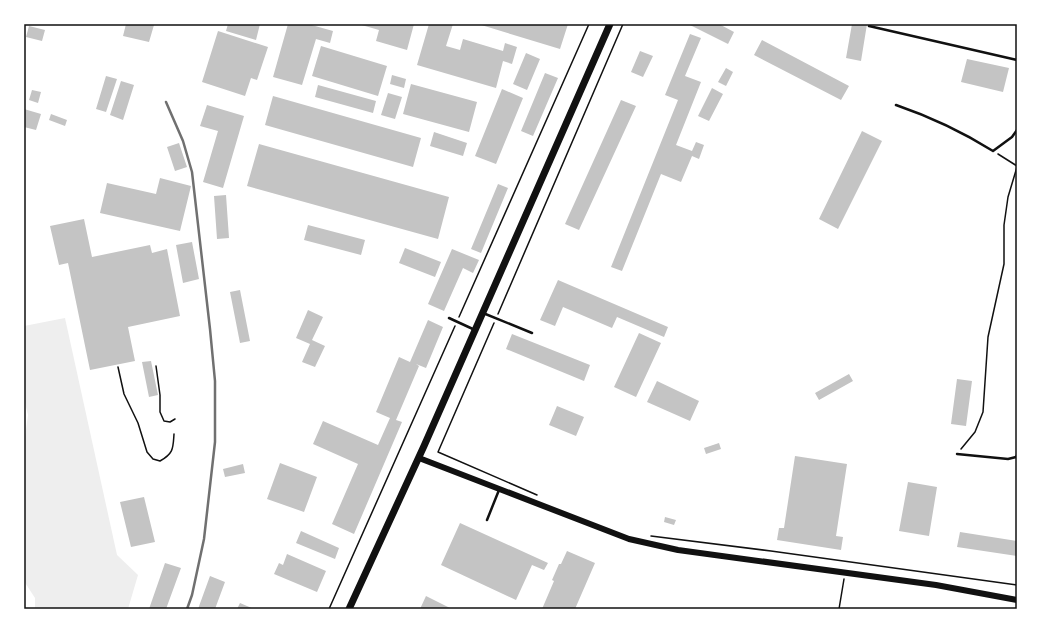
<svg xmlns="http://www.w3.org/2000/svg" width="1041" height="633" font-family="'IBM Plex Sans',sans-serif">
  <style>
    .green { fill: #eee }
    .building { fill: #c4c4c4 }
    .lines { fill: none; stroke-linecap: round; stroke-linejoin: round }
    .path { stroke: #111; stroke-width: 1.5 }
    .service { stroke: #111; stroke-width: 2.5 }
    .tertiary { stroke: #111; stroke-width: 6 }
    .secondary { stroke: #111; stroke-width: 7 }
    .rail { stroke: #707070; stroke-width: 2.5 }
    .neatline { fill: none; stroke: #111; stroke-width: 1.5 }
  </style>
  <rect width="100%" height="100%" fill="#fff"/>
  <path class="green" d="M65,318L117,555L138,575L128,609H35V598L24,581V444L28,415L24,399V326Z"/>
  <path class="building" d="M126,24L154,25L149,42L123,36Z
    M228,24H260L256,40L226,31Z
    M288,24H308L333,31L330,43L316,39L302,85L273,77Z
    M358,24H414L407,50L376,41L379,30Z
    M429,24H453L446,46L460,50L463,39L503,51L505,43L517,47L512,64L503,61L496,88L417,65Z
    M478,24H568L560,49Z
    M688,24H719L734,32L728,44Z
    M852,24H867L861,61L846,58Z
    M29,26L45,30L42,41L26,37Z
    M218,31L268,47L257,80L251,78L245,96L202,82Z
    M690,34L701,38L685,76L701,82L676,145L692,151L696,142L704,145L699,159L692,156L681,182L661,174L622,271L611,267L678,100L665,95Z
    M762,40L849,86L841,100L754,55Z
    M321,46L387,66L378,96L312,76Z
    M640,51L653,56L643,77L631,72Z
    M526,53L540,59L527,90L513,84Z
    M967,59L1009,68L1003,92L961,82Z
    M726,68L733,72L726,86L718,82Z
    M545,73L558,78L533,136L521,131Z
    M392,75L406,79L404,88L390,84Z
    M106,76L117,79L106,112L96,109Z
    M121,81L134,85L123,120L110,115Z
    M411,84L477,102L469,132L403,114Z
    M318,85L376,101L373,113L315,97Z
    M712,88L723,94L709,121L698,116Z
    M502,89L523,98L496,164L475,156Z
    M32,90L41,92L38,103L29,100Z
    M388,93L402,97L395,119L381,115Z
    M273,96L421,138L413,167L265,125Z
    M621,100L636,106L579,230L565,224Z
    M207,105L244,116L223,188L203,182L218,131L200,126Z
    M24,109L41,114L36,130L24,127Z
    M51,114L67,120L65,126L49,120Z
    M862,131L882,141L838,229L819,219Z
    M434,132L467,143L463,156L430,146Z
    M179,143L187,167L175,171L167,147Z
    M259,144L449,197L438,239L247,186Z
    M160,178L191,186L180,231L100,213L107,183L156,194Z
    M498,184L508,188L481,253L471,249Z
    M226,195L229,238L217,239L214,196Z
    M84,219L92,257L150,245L152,253L167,249L180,316L128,327L135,361L90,370L68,263L59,265L50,226Z
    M308,225L365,240L361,255L304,240Z
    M192,242L199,279L183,283L176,245Z
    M405,248L441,262L435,277L399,263Z
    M452,249L479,260L473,273L463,268L444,311L428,304Z
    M558,280L668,327L664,337L617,317L612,328L563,307L555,326L540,320Z
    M240,290L250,341L240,343L230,292Z
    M308,310L323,317L312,340L325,346L315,367L302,362L310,344L296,338Z
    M428,320L443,327L426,368L416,364L419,366L396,420L402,422L354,534L332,524L358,464L313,444L323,421L378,445L390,418L376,412L399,357L410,362Z
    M639,333L661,343L636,397L614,387Z
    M512,334L590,365L584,381L506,349Z
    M151,361L158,395L149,397L142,362Z
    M849,374L853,381L819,400L815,393Z
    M957,379L972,381L966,426L951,424Z
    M657,381L699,401L690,421L647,402Z
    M557,406L584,417L576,436L549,425Z
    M719,443L721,449L706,454L704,448Z
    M795,456L847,464L836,536L843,537L841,550L777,540L779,528H784Z
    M280,463L317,477L304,512L267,499Z
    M243,464L245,473L225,477L223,469Z
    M908,482L937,487L929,536L899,531Z
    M144,497L155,542L131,547L120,502Z
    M665,517L676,520L674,525L664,522Z
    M460,523L548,563L544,570L532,565L516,600L441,565Z
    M301,531L339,548L335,559L296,543Z
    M960,532L1017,541V556L957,547Z
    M567,551L595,563L575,609H542L554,581L552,580L559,564H561Z
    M287,554L326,571L317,592L274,574L279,563L283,565Z
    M165,563L181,568L166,609H149Z
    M210,576L225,582L215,609H198Z
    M426,596L452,609H420Z
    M240,603L254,609H237Z"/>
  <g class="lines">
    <path class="path" d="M998,154L1017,166
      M498,314L623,24
      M459,317L589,24
      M494,323L438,452L537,495
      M156,366L160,395V412L164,421L170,422L175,419
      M118,367L124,394L138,423L147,452L153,459L160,461C174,453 173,448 174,434
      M961,449L975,432L983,412L988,337L1004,264V225L1008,197L1017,167
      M651,536L771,551L1017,585
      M329,609L455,326
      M839,609L844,579"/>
    <path class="service" d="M869,26L1017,60
      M896,105C931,117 961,131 993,151L1012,137L1017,130
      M483,313L532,333
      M449,318L475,330
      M957,454L1008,459L1016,457L1017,455
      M487,520L499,490"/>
    <path class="tertiary" d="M419,458L629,539L678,550L936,585L1017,600"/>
    <path class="secondary" d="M349,609L424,446L610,24"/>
    <path class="rail" d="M166,102L183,141L192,172L210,329L215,381V442L204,539L192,595L187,609"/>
  </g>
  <rect width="1041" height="633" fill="none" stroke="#ffffff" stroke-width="50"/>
  <rect x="25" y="25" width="991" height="583" class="neatline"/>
</svg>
